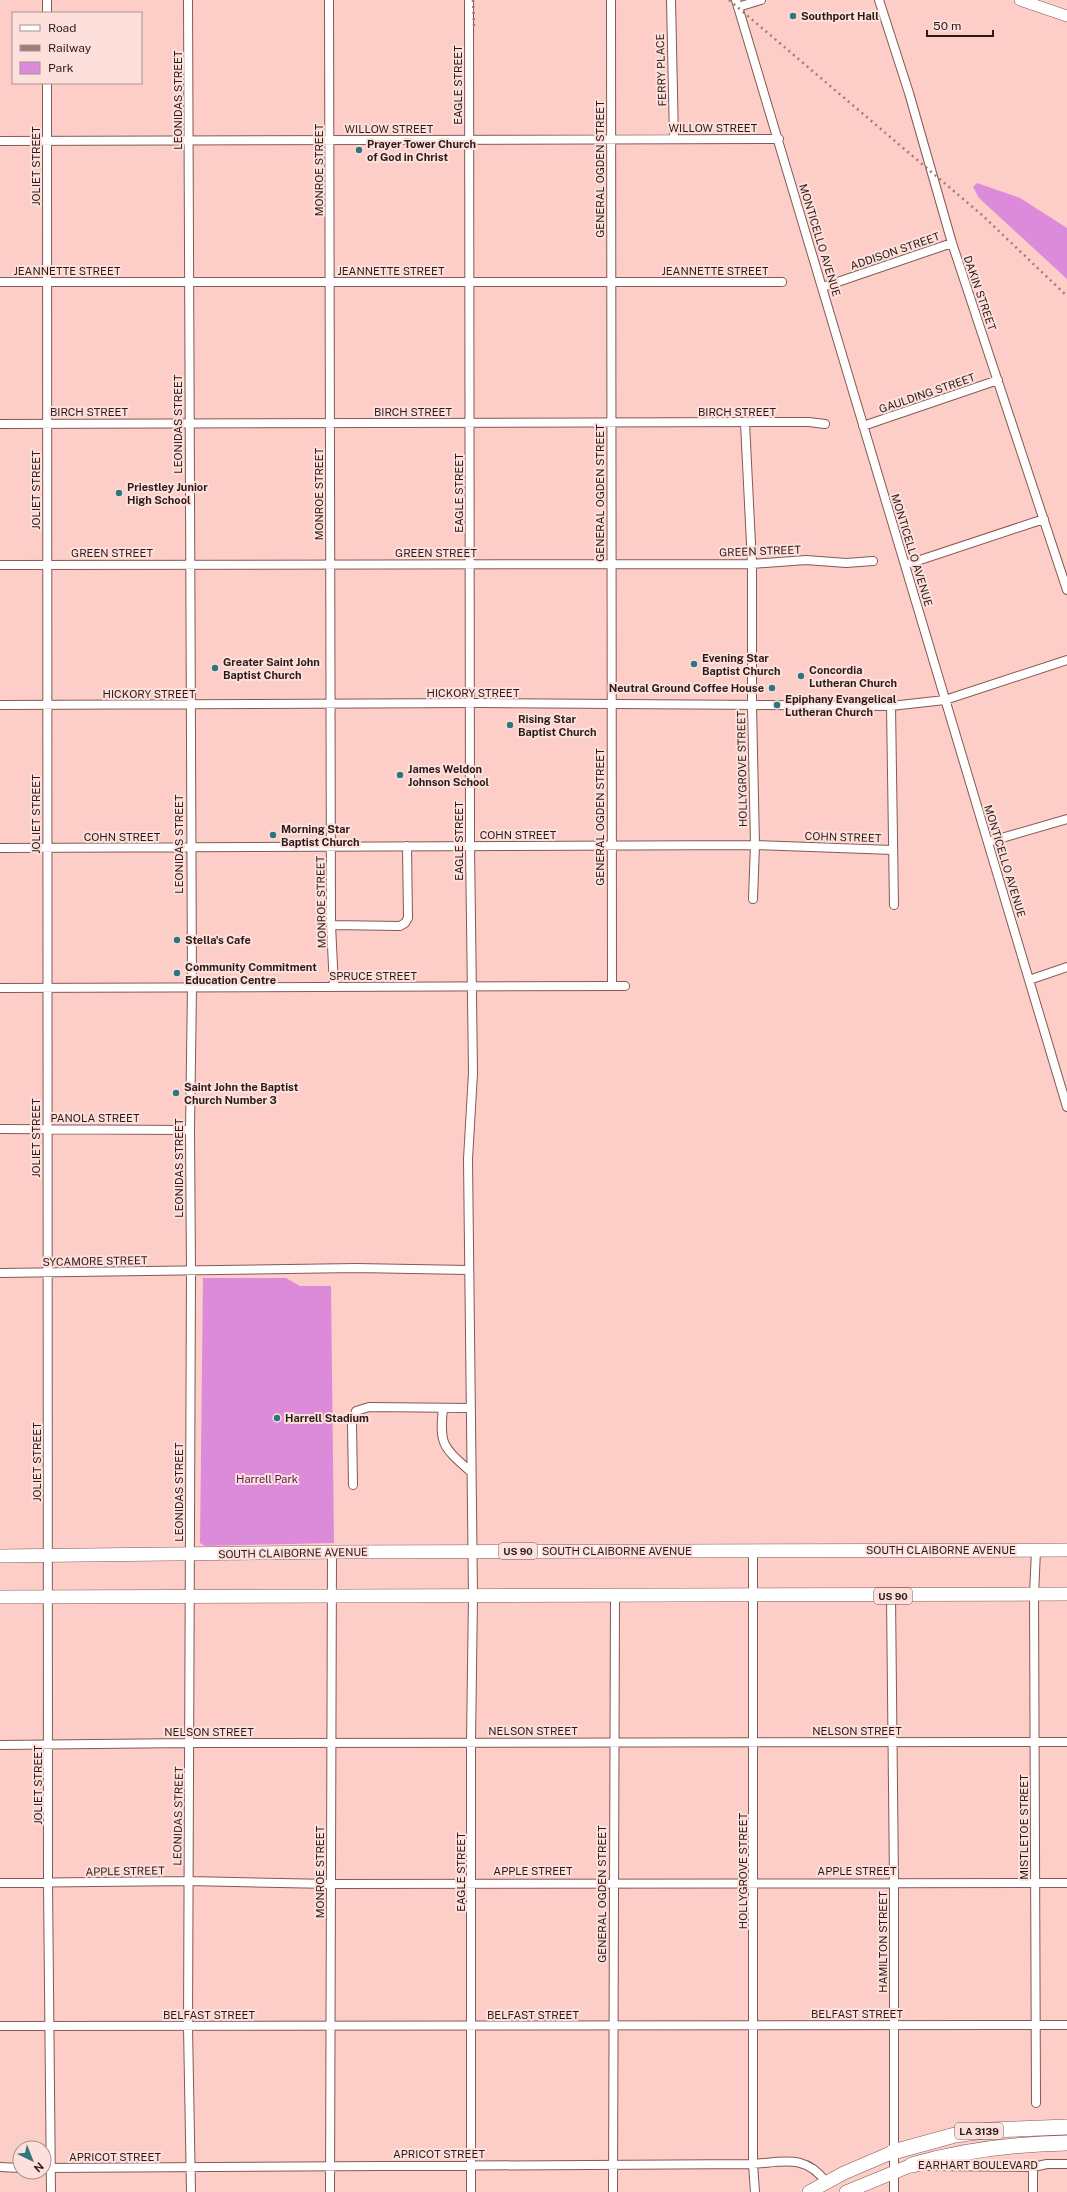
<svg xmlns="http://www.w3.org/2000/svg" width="1067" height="2192" font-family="'Public Sans',sans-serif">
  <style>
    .green { fill: #dc8bdb }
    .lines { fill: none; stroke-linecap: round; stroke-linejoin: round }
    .street-casing { stroke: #835a55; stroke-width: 10 }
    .secondary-casing { stroke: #835a55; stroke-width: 12 }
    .primary-casing { stroke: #835a55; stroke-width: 14 }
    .highway-casing { stroke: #835a55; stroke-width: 16 }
    .street { stroke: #fff; stroke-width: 8 }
    .secondary { stroke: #fff; stroke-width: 11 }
    .primary { stroke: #fff; stroke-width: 13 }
    .highway { stroke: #fff; stroke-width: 15 }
    .rail { stroke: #9e7d78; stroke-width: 2.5; stroke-dasharray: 2 4; stroke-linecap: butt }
    .poi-dot { fill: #2e767f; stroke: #fde0dc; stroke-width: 1.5 }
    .labels { text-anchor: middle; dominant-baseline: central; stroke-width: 4; stroke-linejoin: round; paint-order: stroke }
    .shield { fill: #fde0dc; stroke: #6a5653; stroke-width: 1 }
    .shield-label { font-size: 10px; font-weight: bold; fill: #2b1b18 }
    .poi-label { font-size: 11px; font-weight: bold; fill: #2b1b18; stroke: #fde0dc; text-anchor: start }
    .street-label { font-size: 11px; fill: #2b1b18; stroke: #fde0dc }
    .park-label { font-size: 11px; fill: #511552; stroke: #fde0dc }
  </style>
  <rect width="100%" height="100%" fill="#fdcec7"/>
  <path class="green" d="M977,183L1020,198L1067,228V279L979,198L973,187Z
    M203,1278H286L300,1286H331L334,1543L205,1546L200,1543Z"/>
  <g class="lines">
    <g class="street-casing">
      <path id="street" d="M47,0V13
        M188,0L192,987L190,1130L191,1271L188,2027L191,2192
        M329,0L331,925L334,987
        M469,0L470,846L473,1073L468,1159L473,1596L471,1742V2192
        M611,0L612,986
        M671,0L674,139
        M736,0L1067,1107
        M879,0L909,93L952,243L1067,590
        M738,7L761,0
        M47,83L48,1884L51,2192
        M0,141L779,139
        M0,282H782
        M823,287L952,243
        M745,423L752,564V705L755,845L753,899
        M0,424L809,422L825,424
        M863,426L998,380
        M0,565L752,564L806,560L846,563L873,561
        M905,565L1044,519
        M0,705L479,703L891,706L945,700L1067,660
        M891,706L894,905
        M988,842L1067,819
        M0,848L755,845L893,850
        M331,925L400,926L405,923L408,918L407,846
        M1029,980L1067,967
        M0,988L625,986
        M0,1129L190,1130
        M0,1273L356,1268L468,1270
        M443,1408C439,1445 443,1447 471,1472
        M353,1485L352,1424L356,1411L369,1407L470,1408
        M1036,1550L1034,1595L1036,2103
        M753,1551V2164L755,2192
        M891,1596L894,1882V2192
        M0,1745L190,1743L1067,1742
        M0,1883L188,1881L331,1884L1067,1883
        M0,2026L1067,2025
        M928,2166L1033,2167L1047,2164H1067
        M0,2167L20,2168
        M1033,2167V2192
        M44,2168L753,2164C784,2162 805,2154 826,2182
        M330,2192L332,1552
        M613,2192L615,1596"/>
    </g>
    <g class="secondary-casing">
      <path id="secondary" d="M1020,0L1067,16"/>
    </g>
    <g class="primary-casing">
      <path id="primary" d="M0,1556L332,1552L1067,1550
        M0,1597L1067,1594
        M809,2192L844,2173L893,2152
        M846,2192L912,2165"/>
    </g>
    <g class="highway-casing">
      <path id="highway" d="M893,2152L955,2135L990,2130L1067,2127
        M912,2165C963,2150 1013,2144 1067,2143"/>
    </g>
    <use href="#street" class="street"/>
    <use href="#secondary" class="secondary"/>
    <use href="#primary" class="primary"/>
    <use href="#highway" class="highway"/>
    <path class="rail" d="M473,0L474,26
      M729,0L982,215L1067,296"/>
  </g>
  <g class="poi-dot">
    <circle cx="793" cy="16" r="4"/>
    <circle cx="359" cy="150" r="4"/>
    <circle cx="119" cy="493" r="4"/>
    <circle cx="694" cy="664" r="4"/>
    <circle cx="215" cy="668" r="4"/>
    <circle cx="801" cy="676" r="4"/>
    <circle cx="772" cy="688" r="4"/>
    <circle cx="777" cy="705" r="4"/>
    <circle cx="510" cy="725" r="4"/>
    <circle cx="400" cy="775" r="4"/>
    <circle cx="273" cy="835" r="4"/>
    <circle cx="177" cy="940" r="4"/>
    <circle cx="177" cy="973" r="4"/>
    <circle cx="176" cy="1093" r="4"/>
    <circle cx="277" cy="1418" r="4"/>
  </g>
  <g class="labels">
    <g class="shield">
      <rect x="499" y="1543" width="38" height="16" rx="3"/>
      <rect x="874" y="1588" width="38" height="16" rx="3"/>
      <rect x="955" y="2123" width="48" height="16" rx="3"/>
    </g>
    <g class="shield-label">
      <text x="518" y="1551">US 90</text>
      <text x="893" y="1596">US 90</text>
      <text x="979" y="2131">LA 3139</text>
    </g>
    <g class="poi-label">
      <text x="801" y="16">Southport Hall</text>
      <text x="367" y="144">Prayer Tower Church<tspan x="367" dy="13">of God in Christ</tspan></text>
      <text x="127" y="487">Priestley Junior<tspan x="127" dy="13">High School</tspan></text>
      <text x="702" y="658">Evening Star<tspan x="702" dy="13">Baptist Church</tspan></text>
      <text x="223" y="662">Greater Saint John<tspan x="223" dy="13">Baptist Church</tspan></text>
      <text x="809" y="670">Concordia<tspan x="809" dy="13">Lutheran Church</tspan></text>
      <text x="764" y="688" text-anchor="end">Neutral Ground Coffee House</text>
      <text x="785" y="699">Epiphany Evangelical<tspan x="785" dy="13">Lutheran Church</tspan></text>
      <text x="518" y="719">Rising Star<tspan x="518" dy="13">Baptist Church</tspan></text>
      <text x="408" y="769">James Weldon<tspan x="408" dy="13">Johnson School</tspan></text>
      <text x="281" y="829">Morning Star<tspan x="281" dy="13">Baptist Church</tspan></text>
      <text x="185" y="940">Stella's Cafe</text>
      <text x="185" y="967">Community Commitment<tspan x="185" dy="13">Education Centre</tspan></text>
      <text x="184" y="1087">Saint John the Baptist<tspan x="184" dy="13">Church Number 3</tspan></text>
      <text x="285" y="1418">Harrell Stadium</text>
    </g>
    <g class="street-label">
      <text transform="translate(661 70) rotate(-92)">FERRY PLACE</text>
      <text transform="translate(458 85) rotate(-90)">EAGLE STREET</text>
      <text transform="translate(178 100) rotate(-90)">LEONIDAS STREET</text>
      <text x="713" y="128">WILLOW STREET</text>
      <text x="389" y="129">WILLOW STREET</text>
      <text transform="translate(36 166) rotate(-90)">JOLIET STREET</text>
      <text transform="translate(600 169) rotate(-90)">GENERAL OGDEN STREET</text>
      <text transform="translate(319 170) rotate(-90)">MONROE STREET</text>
      <text transform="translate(820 240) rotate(73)">MONTICELLO AVENUE</text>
      <text transform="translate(895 251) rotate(-19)">ADDISON STREET</text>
      <text x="67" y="271">JEANNETTE STREET</text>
      <text x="391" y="271">JEANNETTE STREET</text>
      <text x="715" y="271">JEANNETTE STREET</text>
      <text transform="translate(980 293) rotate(71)">DAKIN STREET</text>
      <text transform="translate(927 393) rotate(-19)">GAULDING STREET</text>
      <text x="89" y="412">BIRCH STREET</text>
      <text x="413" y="412">BIRCH STREET</text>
      <text x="737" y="412">BIRCH STREET</text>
      <text transform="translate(178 424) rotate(-90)">LEONIDAS STREET</text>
      <text transform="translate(36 490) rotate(-90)">JOLIET STREET</text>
      <text transform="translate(459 493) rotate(-90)">EAGLE STREET</text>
      <text transform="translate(600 493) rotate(-90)">GENERAL OGDEN STREET</text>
      <text transform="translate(319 494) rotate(-90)">MONROE STREET</text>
      <text transform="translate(912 550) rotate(73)">MONTICELLO AVENUE</text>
      <text transform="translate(760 551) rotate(-2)">GREEN STREET</text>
      <text x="112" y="553">GREEN STREET</text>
      <text x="436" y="553">GREEN STREET</text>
      <text x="473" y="693">HICKORY STREET</text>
      <text x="149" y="694">HICKORY STREET</text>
      <text transform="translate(742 769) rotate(-91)">HOLLYGROVE STREET</text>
      <text transform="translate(36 814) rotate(-90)">JOLIET STREET</text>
      <text transform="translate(600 817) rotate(-90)">GENERAL OGDEN STREET</text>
      <text x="518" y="835">COHN STREET</text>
      <text x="122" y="837">COHN STREET</text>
      <text transform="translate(843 837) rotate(2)">COHN STREET</text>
      <text transform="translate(459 841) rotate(-90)">EAGLE STREET</text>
      <text transform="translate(179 844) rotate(-90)">LEONIDAS STREET</text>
      <text transform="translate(1005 861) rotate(73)">MONTICELLO AVENUE</text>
      <text transform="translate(321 902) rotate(-91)">MONROE STREET</text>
      <text x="373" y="976">SPRUCE STREET</text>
      <text x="95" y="1118">PANOLA STREET</text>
      <text transform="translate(36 1138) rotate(-90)">JOLIET STREET</text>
      <text transform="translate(179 1168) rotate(-90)">LEONIDAS STREET</text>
      <text transform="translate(95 1261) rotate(-1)">SYCAMORE STREET</text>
      <text transform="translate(37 1462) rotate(-90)">JOLIET STREET</text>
      <text transform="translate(179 1492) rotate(-90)">LEONIDAS STREET</text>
      <text x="941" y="1550">SOUTH CLAIBORNE AVENUE</text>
      <text x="617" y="1551">SOUTH CLAIBORNE AVENUE</text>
      <text transform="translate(293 1553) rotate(-1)">SOUTH CLAIBORNE AVENUE</text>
      <text x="533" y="1731">NELSON STREET</text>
      <text x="857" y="1731">NELSON STREET</text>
      <text x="209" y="1732">NELSON STREET</text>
      <text transform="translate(38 1785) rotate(-90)">JOLIET STREET</text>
      <text transform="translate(178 1816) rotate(-89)">LEONIDAS STREET</text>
      <text transform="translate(1024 1827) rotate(-90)">MISTLETOE STREET</text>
      <text transform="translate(125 1871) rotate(-1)">APPLE STREET</text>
      <text x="533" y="1871">APPLE STREET</text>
      <text transform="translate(743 1871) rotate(-90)">HOLLYGROVE STREET</text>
      <text x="857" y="1871">APPLE STREET</text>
      <text transform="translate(320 1872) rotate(-90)">MONROE STREET</text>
      <text transform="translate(461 1872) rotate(-90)">EAGLE STREET</text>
      <text transform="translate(602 1894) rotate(-90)">GENERAL OGDEN STREET</text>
      <text transform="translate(883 1942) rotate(-90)">HAMILTON STREET</text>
      <text x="857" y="2014">BELFAST STREET</text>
      <text x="209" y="2015">BELFAST STREET</text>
      <text x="533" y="2015">BELFAST STREET</text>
      <text x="439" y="2154">APRICOT STREET</text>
      <text x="115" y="2157">APRICOT STREET</text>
      <text x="978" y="2165">EARHART BOULEVARD</text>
    </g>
    <g class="park-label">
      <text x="267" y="1479">Harrell Park</text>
    </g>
  </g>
  <rect x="12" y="12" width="130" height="72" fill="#fde0dc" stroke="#a9918e"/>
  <rect x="20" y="25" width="20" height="6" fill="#ffffff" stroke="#a9918e"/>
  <text x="48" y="32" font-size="12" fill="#2b1b18">Road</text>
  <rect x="20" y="45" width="20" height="6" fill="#9e7d78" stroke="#a9918e"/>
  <text x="48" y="52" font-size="12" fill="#2b1b18">Railway</text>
  <rect x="20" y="62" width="20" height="12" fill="#dc8bdb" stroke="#a9918e"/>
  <text x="48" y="72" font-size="12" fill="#2b1b18">Park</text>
  <g transform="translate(32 2160) rotate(137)"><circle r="19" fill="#fde0dc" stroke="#a9918e"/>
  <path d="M0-3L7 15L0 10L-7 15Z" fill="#2e767f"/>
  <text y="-6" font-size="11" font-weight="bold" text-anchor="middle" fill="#2b1b18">N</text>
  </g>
  <path d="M927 30v6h66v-6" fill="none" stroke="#2b1b18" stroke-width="2"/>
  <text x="933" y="30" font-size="12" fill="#2b1b18" stroke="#fde0dc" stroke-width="3" paint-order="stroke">50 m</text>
</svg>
